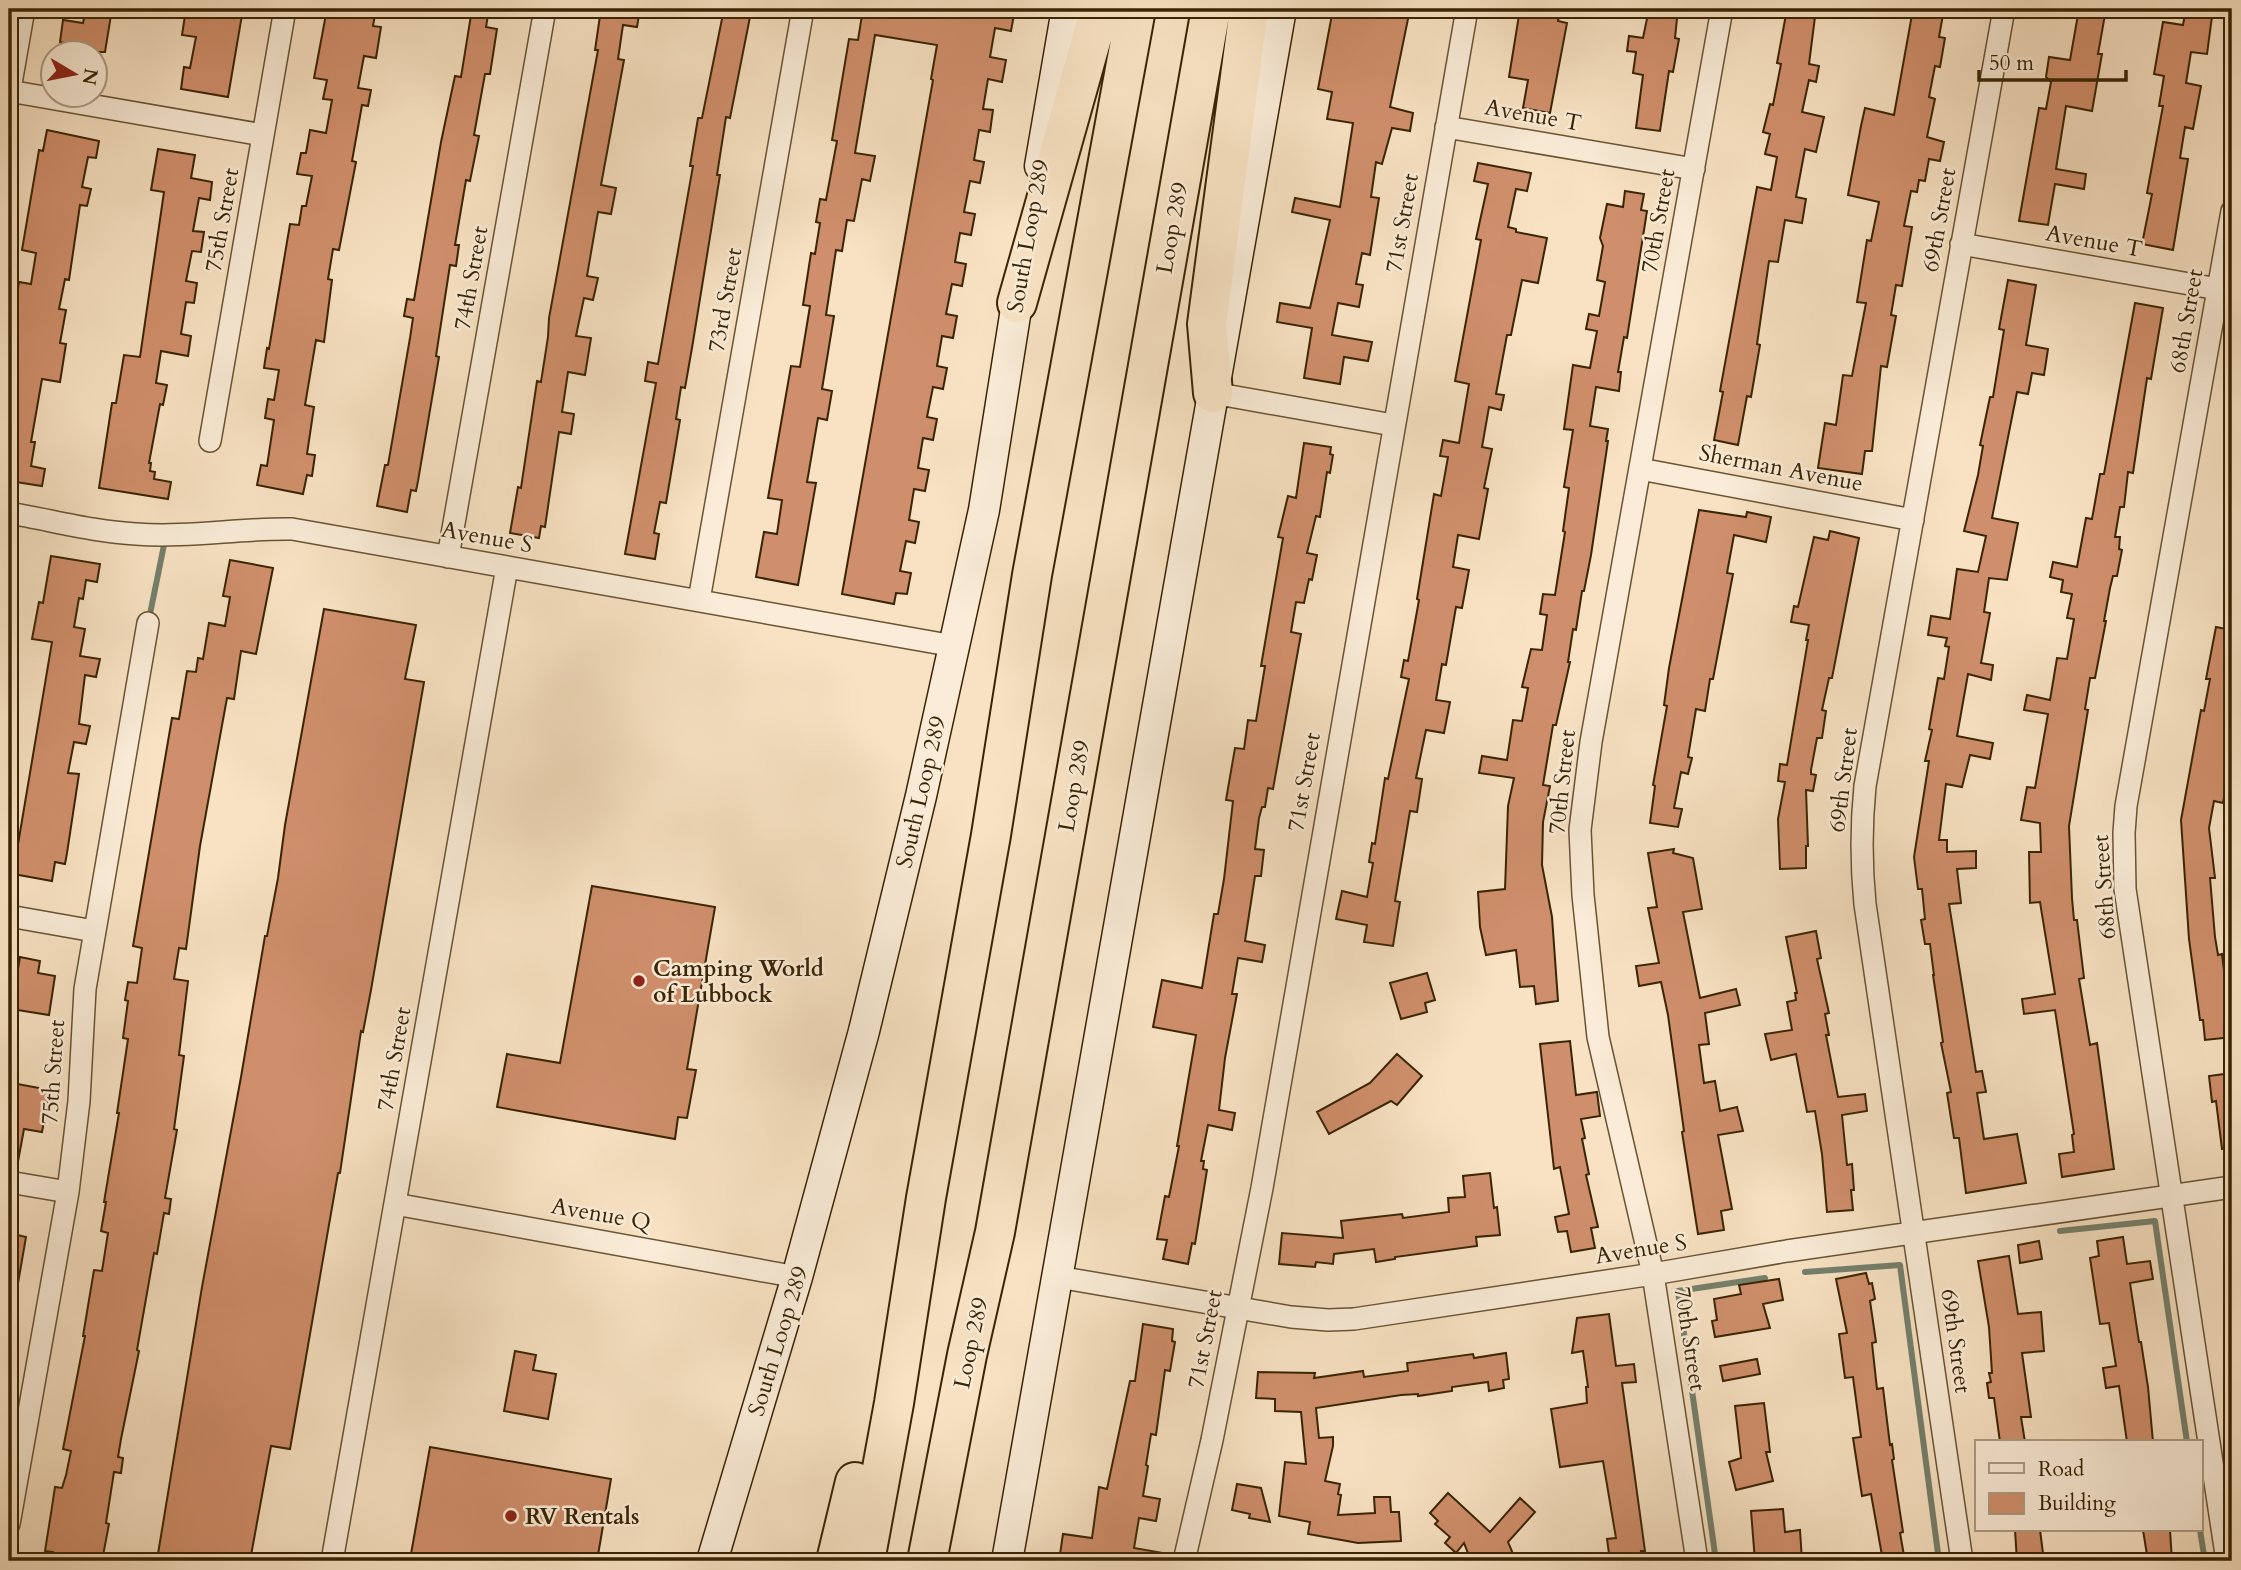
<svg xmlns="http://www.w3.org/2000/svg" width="2241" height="1570" font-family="Cardo,serif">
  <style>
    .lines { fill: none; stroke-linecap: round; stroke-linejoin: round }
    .stream { stroke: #75806d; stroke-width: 6 }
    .building { fill: #d08f6c; stroke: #392403; stroke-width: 2 }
    .street-casing { stroke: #695433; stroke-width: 24 }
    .secondary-casing { stroke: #392403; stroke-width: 33 }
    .highway-casing { stroke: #392403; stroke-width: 42 }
    .street { stroke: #faecd8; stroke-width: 21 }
    .secondary { stroke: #faecd8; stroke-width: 30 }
    .highway { stroke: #f8e2c3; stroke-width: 38 }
    .poi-dot { fill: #8f2418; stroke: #faecd8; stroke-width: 2.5 }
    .labels { text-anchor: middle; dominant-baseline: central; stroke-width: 5; stroke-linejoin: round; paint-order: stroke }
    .street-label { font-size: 23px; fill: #392403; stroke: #faecd8 }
    .poi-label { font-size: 23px; font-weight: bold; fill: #392403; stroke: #faecd8; text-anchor: start }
  </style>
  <rect width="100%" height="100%" fill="#f8e2c3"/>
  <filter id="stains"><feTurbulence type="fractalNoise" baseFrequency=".00286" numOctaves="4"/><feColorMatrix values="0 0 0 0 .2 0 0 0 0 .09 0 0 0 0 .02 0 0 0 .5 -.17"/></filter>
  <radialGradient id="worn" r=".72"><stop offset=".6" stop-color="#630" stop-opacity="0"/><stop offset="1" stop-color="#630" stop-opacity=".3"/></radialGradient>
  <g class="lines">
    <path class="stream" d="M149,619L165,540
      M2060,1231L2155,1221L2187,1442
      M1805,1272L1900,1265L1939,1561
      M2200,1530L2205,1561
      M1716,1561L1678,1291L1765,1278"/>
  </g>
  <path class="building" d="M86,9H112L105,52H67L69,44L60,42L63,20L83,23Z
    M186,9H243L228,97L181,89L184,67L190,68L196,37L182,35Z
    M327,9H376L373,26L381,27L376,58L364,56L358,88L371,90L368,106L362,105L352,161L356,162L339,250L333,249L328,279L332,280L324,342L316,340L305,405L314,407L307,454L315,455L312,476L307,475L303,494L257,485L261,465L267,466L274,420L265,418L268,399L274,400L279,370L264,368L267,348L269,349L290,224L299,225L302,206H306L312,176L297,174L301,153H306L310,130L326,133L332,100L323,99L327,80L314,78Z
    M472,9H489L486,27L497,29L490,74H485L474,135L479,136L470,181L466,180L455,245H459L456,266L450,265L436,356L439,357L418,481L416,491L411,490L407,512L377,506L385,465H388L410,338L413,318L404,316L407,299L414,300L441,142L455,76L461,77Z
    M601,9H640L637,27L623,25L618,59L624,60L601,185L616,188L611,214L598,212L587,276L598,278L593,300L584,298L576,336L591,338L585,375L568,372L562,412L574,414L571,434L559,432L545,527L541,526L539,538L510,533L518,487L521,488L537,381L541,382L548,337L549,318L598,50H595Z
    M724,9H749L748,17H750L730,118L726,117L717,175H720L693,342L685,388L681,387L676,419L680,420L666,503L660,502L654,533L659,534L655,559L625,554L656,383L645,381L648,362L658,364L693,166H690L698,118H702Z
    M863,9H1015L1011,31L995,28L990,57L1006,60L1002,82L988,79L983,109L993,110L990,132L979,130L974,160L984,162L980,183L970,181L964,212L975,214L971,235L960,233L955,262L966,264L962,286L952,284L946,314L957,316L953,338L942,336L937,366L947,368L943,389L933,387L927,417L937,419L933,440L923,438L918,468L929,470L925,491L914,489L909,520L919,522L915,543L906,541L900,571L911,573L907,594L896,593L894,604L842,594L933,80L931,79L937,45L875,35L855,153L875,156L870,181L862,179L854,221L847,220L842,251L836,250L826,315L834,316L822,389L832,391L827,420L818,418L807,482L816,483L798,585L756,577L764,532L777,534L782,500L768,498L791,366L800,367L810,306L803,305L811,253L815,254L820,223L816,222L820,199L826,200L837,141L832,140L849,39L858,40Z
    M1333,9L1364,13L1365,9H1410L1390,107L1413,113L1410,131L1392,128L1382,164L1376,162L1371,197L1379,198L1370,255L1362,253L1356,284L1363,285L1359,307L1338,303L1332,335L1372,342L1368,361L1344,357L1340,384L1304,378L1312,328L1277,322L1280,303L1310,308L1330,220L1292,212L1295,198L1340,207L1353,123L1327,119L1332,92L1318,89Z
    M1520,9L1560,11L1558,21L1567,23L1550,113L1523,108L1528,80L1509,77Z
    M1649,9H1678L1675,38L1679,39L1673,72L1669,71L1660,131L1636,128L1643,75L1633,73L1636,52L1627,51L1629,36L1643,38Z
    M1787,9H1816L1809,64L1819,66L1816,82L1809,80L1802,112L1824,117L1816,152L1805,149L1796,197L1806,199L1802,223L1785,220L1778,262L1769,261L1757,344L1760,345L1751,397L1747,396L1738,445L1714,440L1723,392L1720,391L1757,187L1771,190L1777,157L1765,154L1770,134L1763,132L1770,104L1773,105L1781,64L1777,63Z
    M1913,9H1944L1939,37L1945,38L1940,67L1935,66L1929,97L1935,99L1927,137L1944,142L1940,161L1929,159L1925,181L1919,180L1917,192L1911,191L1904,226L1912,227L1902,286L1896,285L1891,315L1896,316L1887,367L1881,366L1872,451H1865L1862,474L1818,468L1825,423L1836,425L1843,375L1852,376L1866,303L1857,302L1867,240L1871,241L1879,202L1848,195L1861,126L1865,108L1894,115Z
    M2079,9H2106L2098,54H2102L2092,111L2066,106L2056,169L2086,174L2084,189L2055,184L2048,225L2019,221L2039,108L2046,109L2051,82L2046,77L2049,57L2070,60Z
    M2186,9H2213L2207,54L2191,52L2186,83L2201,86L2193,129L2185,127L2180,158L2188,159L2173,250L2142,244L2152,194L2147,193L2163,106H2159L2164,76L2154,74L2163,22L2183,25Z
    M47,130L99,141L96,158L88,157L82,187L91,189L87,206L80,205L69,280L65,279L59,309L66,310L60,343L66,344L60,382L42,379L31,442H35L31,466L45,469L42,486L9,481V354L12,355L17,325L12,324L19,282L31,284L36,253L22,250L39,150L43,151Z
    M158,149L195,155L191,178L212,182L210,200L199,198L193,231L204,232L201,252L192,251L186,281L197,283L194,303L186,302L181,334L191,336L188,356L161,351L156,383L167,385L163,405L160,404L149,463H151L150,471L155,472L154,479L171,482L168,499L99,488L112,403H116L124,355L140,357L164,192L151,190Z
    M1478,163L1531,173L1527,191L1516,189L1508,227L1516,229V232L1547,238L1538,283L1522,280L1511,335H1507L1496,394L1504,395L1501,410L1489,407L1482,447L1492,449L1484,488L1488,489L1479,539L1458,535L1453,567L1469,570L1462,608L1456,607L1446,665L1442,664L1436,700L1450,702L1444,733L1426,730L1416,778L1422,779L1417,812L1410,811L1395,901L1400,902L1393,946L1364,942L1367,925L1336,919L1342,891L1367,897L1373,863L1369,862L1372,843L1375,844L1385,778L1388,779L1409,679L1401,677L1404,660L1408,661L1419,600L1417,599L1434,494L1441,496L1448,457L1440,456L1443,440L1459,443L1469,384L1455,381L1481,240L1476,239L1488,184L1474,181Z
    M1625,191L1644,194L1641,210L1647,211L1627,338L1624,337L1618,372H1621L1619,391L1596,387L1590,426L1608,429L1606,441H1608L1591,555L1584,591H1582L1576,630L1573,629L1568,662H1570L1556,725H1553L1543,785L1550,786L1543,822L1542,865L1552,917L1558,1001L1536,1004L1534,986L1520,987L1516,950L1486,955L1480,927L1478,892L1505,889L1508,806L1514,778L1479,773L1482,756L1507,760L1513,720L1522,721L1528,688L1522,687L1531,649L1542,650L1547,615L1540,614L1543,594L1555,595L1565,532L1563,531L1569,488L1564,487L1573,430L1564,429L1573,365L1590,368L1597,331L1586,329L1589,314L1599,316L1605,282L1597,280L1603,246L1600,238L1607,204L1623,207Z
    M2008,280L2036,285L2026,345L2048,349L2044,375L2032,373L2028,394L2017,392L1992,518L2018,523L2007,580L1989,578L1984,612L1990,613L1981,663L1993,665L1991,680L1968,674L1957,736L1993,743L1990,759L1970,755L1962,787L1946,784L1939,840H1947V852L1976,851V868L1957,869L1961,903L1949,904L1976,1072L1982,1071L1986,1092L1977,1093L1984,1139L2017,1134L2026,1183L1966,1193L1959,1138H1954L1947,1093L1951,1092L1941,1043L1943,1042L1933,975H1934L1930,944H1925L1921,920L1925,919L1922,889H1918L1914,857L1929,761H1925L1932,730L1929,729L1938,678L1944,679L1949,647L1945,646L1947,638L1928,635L1931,616L1950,619L1957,569L1978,572L1986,536L1964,531L1978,475L1983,446L1980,445L1990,397H1993L2004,330L1999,329Z
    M2135,303L2163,308L2151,379L2147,378L2133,473L2128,472L2124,507H2120L2115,537H2120L2119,549L2122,550L2117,576H2113L2110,588L2104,621H2106L2095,678H2090L2085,709L2088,710L2069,826L2072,898L2074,920H2077L2084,978L2079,979L2090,1045L2097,1043L2114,1169L2062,1177L2059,1154L2074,1152L2072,1135L2074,1134L2055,1010L2024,1014L2022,999L2055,994L2040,902L2030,903L2029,852H2041L2040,823L2021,820L2027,787L2035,788L2048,714L2024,710L2027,695L2050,700L2057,658L2067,659L2074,619L2067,618L2072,594L2061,592L2063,580L2050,577L2053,562L2077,567L2086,518L2092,519L2100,474H2104Z
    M1304,443L1331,447L1330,454L1333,455L1330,473L1327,472L1320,517L1316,516L1307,553L1317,555L1312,580L1309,579L1304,603L1296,602L1291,632L1301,634L1273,789L1268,788L1265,807H1262L1259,818L1255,849L1264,850L1261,876H1255L1245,941L1265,945L1262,962L1238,958L1232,994H1237L1225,1058L1219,1110L1235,1113L1232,1130L1208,1125L1201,1161H1204L1203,1169L1207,1170L1195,1244L1192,1243L1188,1264L1163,1259L1167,1240L1157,1239L1165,1196L1169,1197L1179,1146H1177L1196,1035L1153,1027L1162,980L1202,988L1214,914H1218L1224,879L1233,801L1226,800L1235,748L1244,749L1248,720L1256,721L1265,666H1261L1283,538L1278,537L1288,496L1296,498Z
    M1699,510L1746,517L1747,512L1771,517L1766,542L1734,535L1727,573L1733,574L1713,679H1710L1705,711L1696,709L1688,757L1692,758L1688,774L1681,772L1674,808L1682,809L1678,827L1650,823L1655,786L1653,785L1667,706L1664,705L1669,668Z
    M1830,531L1859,538L1832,678H1829L1822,710L1826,711L1822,738H1817L1811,770V774L1816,775L1813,791L1806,790L1808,846H1806V868L1780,869L1778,819L1785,782L1778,781L1780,764L1787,765L1808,640H1806L1809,625L1791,622L1794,606L1798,607L1814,537L1828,540Z
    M51,556L100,564L97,582L86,580L83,599L79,598L74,627L85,629L80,656L100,659L96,677L85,675L79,724L90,726L86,744L74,742L68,773L79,774L67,853L65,864L55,862L52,881L13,874L52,642L32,639L39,602L43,603Z
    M230,560L273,568L256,654L241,651L234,699L227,698L200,846L186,949L179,948L174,979L188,981L179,1055L184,1056L174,1129L177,1130L165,1198L171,1199L169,1214L164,1213L157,1254L154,1253L137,1350L139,1351L121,1439L118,1457L123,1458L121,1473L114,1472L106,1523L109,1524L102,1561H51L53,1552L45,1551L52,1507L55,1487L62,1488L66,1475L71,1451L63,1449L85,1336H83L94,1270L102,1271L108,1233L101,1231L106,1202H104L119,1113H117L128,1039L123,1038L128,1001L125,1000L128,982L137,983L142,948L133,946L172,718L179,719L187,671L196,672L198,658L203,659L209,623L225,626L230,597L223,596Z
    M324,609L416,625L405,679L424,682L371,990L363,1032L361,1031L340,1173H338L290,1449L271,1446L250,1561L157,1560L202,1287L241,1077L265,936H267L278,878L285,825Z
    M2216,627L2232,630V709L2230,724L2232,725V765H2230L2223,803L2214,801L2209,828L2215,878H2210L2215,937L2218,955L2222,954L2232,1037L2205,1040L2203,1020H2200L2189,939L2181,820L2201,710L2204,711L2210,679H2206Z
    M1674,849L1673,853L1693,858L1702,909L1683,912L1700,998L1736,989L1740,1005L1705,1013L1709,1044L1699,1045L1704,1083L1715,1081L1720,1111L1737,1107L1743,1131L1718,1135L1732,1209L1721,1211L1724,1230L1698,1234L1682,1132L1684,1131L1668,1015L1661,982L1639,986L1636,966L1659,963L1648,908L1657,907L1648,853Z
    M592,886L715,907L687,1069L696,1070L687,1118L678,1117L675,1139L497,1107L507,1054L560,1063Z
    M1816,931L1821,958L1817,959L1829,1013L1825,1014L1829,1035H1826L1838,1097L1865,1094L1867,1111L1842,1115L1847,1165L1852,1164L1854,1190H1851L1853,1210L1827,1212L1822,1154L1815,1111L1807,1112L1796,1054L1771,1060L1765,1034L1792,1030L1787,1002L1796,1000L1795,993H1797L1786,937Z
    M20,957L40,961L38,973L55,976L49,1015L11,1009Z
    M1427,973L1435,1000L1425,1003L1427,1012L1401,1019L1390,983Z
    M1570,1041L1576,1095L1597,1092L1600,1116L1581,1119L1585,1138L1582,1139L1589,1174L1586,1175L1598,1227L1591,1228L1595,1248L1571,1252L1567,1231L1558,1232L1555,1217L1569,1214L1560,1167L1554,1169L1540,1044Z
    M1397,1054L1422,1076L1397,1105L1391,1101L1329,1134L1317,1112L1370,1083Z
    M2232,1073V1148L2222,1149L2216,1101L2212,1102L2209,1076Z
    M12,1083L50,1090L42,1132L24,1129L17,1167L9,1166V1100Z
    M1490,1173L1494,1208L1497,1207L1500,1235L1476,1237L1477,1246L1395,1257V1259L1376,1262L1374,1249L1334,1254L1333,1264L1316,1262L1315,1267L1279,1264L1282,1233L1343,1238L1341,1221L1402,1214L1403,1218L1449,1212L1448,1198L1465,1197L1463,1176Z
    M9,1233L26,1237L17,1289L9,1288Z
    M2123,1237L2127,1264L2150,1261L2153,1279L2130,1283L2139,1342H2141L2148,1387L2153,1442H2127L2119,1386L2106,1388L2103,1368L2116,1366L2109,1323L2100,1324L2090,1258L2099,1256L2097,1241Z
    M2039,1241L2042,1259L2020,1263L2018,1245Z
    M2009,1256L2018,1314L2041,1312L2044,1351L2022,1353L2031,1417H2021L2025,1442H2000L1994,1398H1989L1987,1383L1991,1382L1989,1373H1992L1989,1327L1978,1261Z
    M1866,1273L1869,1284L1872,1283L1875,1299L1870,1301L1876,1342L1872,1343L1877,1389L1883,1388L1890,1445L1892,1444L1894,1459L1892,1460L1903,1532L1900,1533L1905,1561H1883L1871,1494L1862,1496L1853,1438L1861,1437L1853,1377L1845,1378L1839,1334L1847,1333L1836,1279Z
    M1779,1279L1783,1300L1763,1304L1770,1328L1715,1337L1712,1321L1717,1320L1714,1299L1741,1294L1739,1285Z
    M1609,1314L1616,1366L1634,1364L1636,1382L1622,1383L1645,1551H1641L1643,1561H1610L1607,1539L1616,1538L1603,1461L1560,1467L1551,1409L1587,1403L1586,1387H1588L1583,1351L1572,1353L1577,1318Z
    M1143,1324L1173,1329L1172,1341L1175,1342L1170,1371L1165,1370L1156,1435L1151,1434L1146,1465L1148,1466L1143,1496L1160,1499L1156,1521L1139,1518L1134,1548L1163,1553L1162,1561H1059L1063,1534L1092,1538L1099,1487L1107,1489L1130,1381H1135Z
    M515,1351L536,1355L533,1370L556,1374L548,1419L504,1411Z
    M1506,1353L1509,1379L1503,1380L1504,1388L1489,1391L1488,1382L1452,1387V1391L1418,1396V1394L1401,1395L1316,1408L1319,1438L1333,1437V1446L1325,1481L1340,1484L1338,1494L1341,1495L1338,1515L1375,1513L1374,1497H1390L1391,1512H1399L1401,1541L1358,1543L1308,1534L1310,1522L1279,1516L1285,1462L1306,1464L1301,1412L1275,1411V1399L1256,1398L1258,1372L1315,1373L1314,1378L1363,1371L1364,1377L1408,1371L1407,1363L1473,1354L1474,1358Z
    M1757,1359L1760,1374L1723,1381L1720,1366Z
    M1764,1403L1770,1452H1766L1773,1481L1736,1490L1729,1462L1741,1458L1735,1406Z
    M430,1447L611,1479L597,1561H453L411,1554Z
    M1237,1484L1261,1488L1270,1522L1249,1518L1250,1514L1232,1510Z
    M1448,1493L1490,1532L1520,1498L1535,1512L1508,1542L1516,1561H1471L1464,1543L1456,1553L1445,1543L1450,1537L1435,1524L1438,1521L1430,1513Z
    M1783,1509L1785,1532L1800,1530L1802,1561H1755L1751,1511Z
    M2015,1530H2040L2044,1561H2017Z
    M2143,1530H2170L2172,1561H2148Z"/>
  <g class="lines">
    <g class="street-casing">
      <path id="street" d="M9,91L263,135
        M9,95L24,9
        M1446,127L1694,169
        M1961,244L2218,289
        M1213,393L1393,425
        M210,441L285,9
        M1640,469L1913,520
        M9,513C51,520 94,532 136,534C188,538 240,528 292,529L954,646
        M448,557L545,9
        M699,600L803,9
        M9,916L94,931
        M9,1182L68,1192
        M395,1204L797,1277
        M1058,1277L1291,1317L1328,1320L1354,1319L1653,1274L1787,1251L2232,1187
        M9,1524L68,1192L79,1101L85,989L148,623
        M332,1561L507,567
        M1184,1561L1212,1440L1262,1188L1467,9
        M1697,1561L1653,1274L1598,1037L1583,895L1580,830L1591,742L1722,9
        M1962,1561L1865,904C1861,864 1861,826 1865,786L2004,9
        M2227,1561L2125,889L2124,833L2126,806L2232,211"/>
    </g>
    <g class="secondary-casing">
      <path id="secondary" d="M1040,166L1067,9
        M712,1561L797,1277L864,1031L921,796L984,510L1020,284
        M1007,1561L1281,9"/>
    </g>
    <g class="highway-casing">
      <path id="highway" d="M1017,303L1100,9
        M1213,393L1207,324L1249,9
        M836,1561L855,1482
        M865,1561L894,1403L926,1198L991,835L1032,575L1136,9
        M927,1561L967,1355L995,1232L1211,9"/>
    </g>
    <use href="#street" class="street"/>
    <use href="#secondary" class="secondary"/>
    <use href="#highway" class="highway"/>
  </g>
  <g class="poi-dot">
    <circle cx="639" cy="981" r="7"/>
    <circle cx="511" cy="1516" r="7"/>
  </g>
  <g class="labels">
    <g class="street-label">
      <text transform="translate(1533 115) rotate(10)">Avenue T</text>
      <text transform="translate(222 220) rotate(-80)">75th Street</text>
      <text transform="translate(1939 220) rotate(-80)">69th Street</text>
      <text transform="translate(1658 221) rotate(-80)">70th Street</text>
      <text transform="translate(1402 223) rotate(-80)">71st Street</text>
      <text transform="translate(1172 228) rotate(-80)">Loop 289</text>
      <text transform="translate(1028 236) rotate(-80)">South Loop 289</text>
      <text transform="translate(2094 241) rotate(10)">Avenue T</text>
      <text transform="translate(471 278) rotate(-80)">74th Street</text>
      <text transform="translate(725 300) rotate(-80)">73rd Street</text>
      <text transform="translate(2186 321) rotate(-80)">68th Street</text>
      <text transform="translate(1781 468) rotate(11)">Sherman Avenue</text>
      <text transform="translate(487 537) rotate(10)">Avenue S</text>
      <text transform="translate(1843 780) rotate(-83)">69th Street</text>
      <text transform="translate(1304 782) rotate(-80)">71st Street</text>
      <text transform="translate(1562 782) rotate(-84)">70th Street</text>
      <text transform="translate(1074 786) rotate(-80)">Loop 289</text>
      <text transform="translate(921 792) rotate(-77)">South Loop 289</text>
      <text transform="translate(2104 887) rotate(-94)">68th Street</text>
      <text transform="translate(394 1059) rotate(-80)">74th Street</text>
      <text transform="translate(53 1072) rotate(-86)">75th Street</text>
      <text transform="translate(601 1214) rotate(10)">Avenue Q</text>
      <text transform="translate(1641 1249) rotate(-9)">Avenue S</text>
      <text transform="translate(1205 1339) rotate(-79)">71st Street</text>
      <text transform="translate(1690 1339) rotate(81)">70th Street</text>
      <text transform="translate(778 1341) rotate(-73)">South Loop 289</text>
      <text transform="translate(1956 1341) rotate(82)">69th Street</text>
      <text transform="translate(971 1343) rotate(-78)">Loop 289</text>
    </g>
    <g class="poi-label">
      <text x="653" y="968">Camping World<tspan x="653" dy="26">of Lubbock</tspan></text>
      <text x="525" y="1516">RV Rentals</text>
    </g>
  </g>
  <rect width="2241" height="1570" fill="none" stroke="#f8e2c3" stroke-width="35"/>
  <rect x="10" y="10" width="2220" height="1549" fill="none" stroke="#392403" stroke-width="3.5"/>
  <rect x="18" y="18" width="2206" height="1535" fill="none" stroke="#392403" stroke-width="2"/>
  <rect x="1975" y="1440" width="228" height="91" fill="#faecd8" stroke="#ad9c83" stroke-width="2"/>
  <rect x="1989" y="1463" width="35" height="10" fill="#faecd8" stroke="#ad9c83" stroke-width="2"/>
  <text x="2038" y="1476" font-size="21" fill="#392403">Road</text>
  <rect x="1989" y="1493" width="35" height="21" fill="#d08f6c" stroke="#ad9c83" stroke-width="2"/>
  <text x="2038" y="1510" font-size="21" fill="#392403">Building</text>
  <g transform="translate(74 74) rotate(100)"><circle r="33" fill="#faecd8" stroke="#ad9c83" stroke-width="2"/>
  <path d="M0-5L12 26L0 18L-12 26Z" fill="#8f2418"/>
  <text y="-10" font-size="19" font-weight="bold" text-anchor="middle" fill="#392403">N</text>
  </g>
  <path d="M1979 70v10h147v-10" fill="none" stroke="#392403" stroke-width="3.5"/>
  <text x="1989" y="70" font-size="21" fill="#392403" stroke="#faecd8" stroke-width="5" paint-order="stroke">50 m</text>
  <rect width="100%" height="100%" filter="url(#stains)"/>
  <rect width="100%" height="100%" fill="url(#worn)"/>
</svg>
